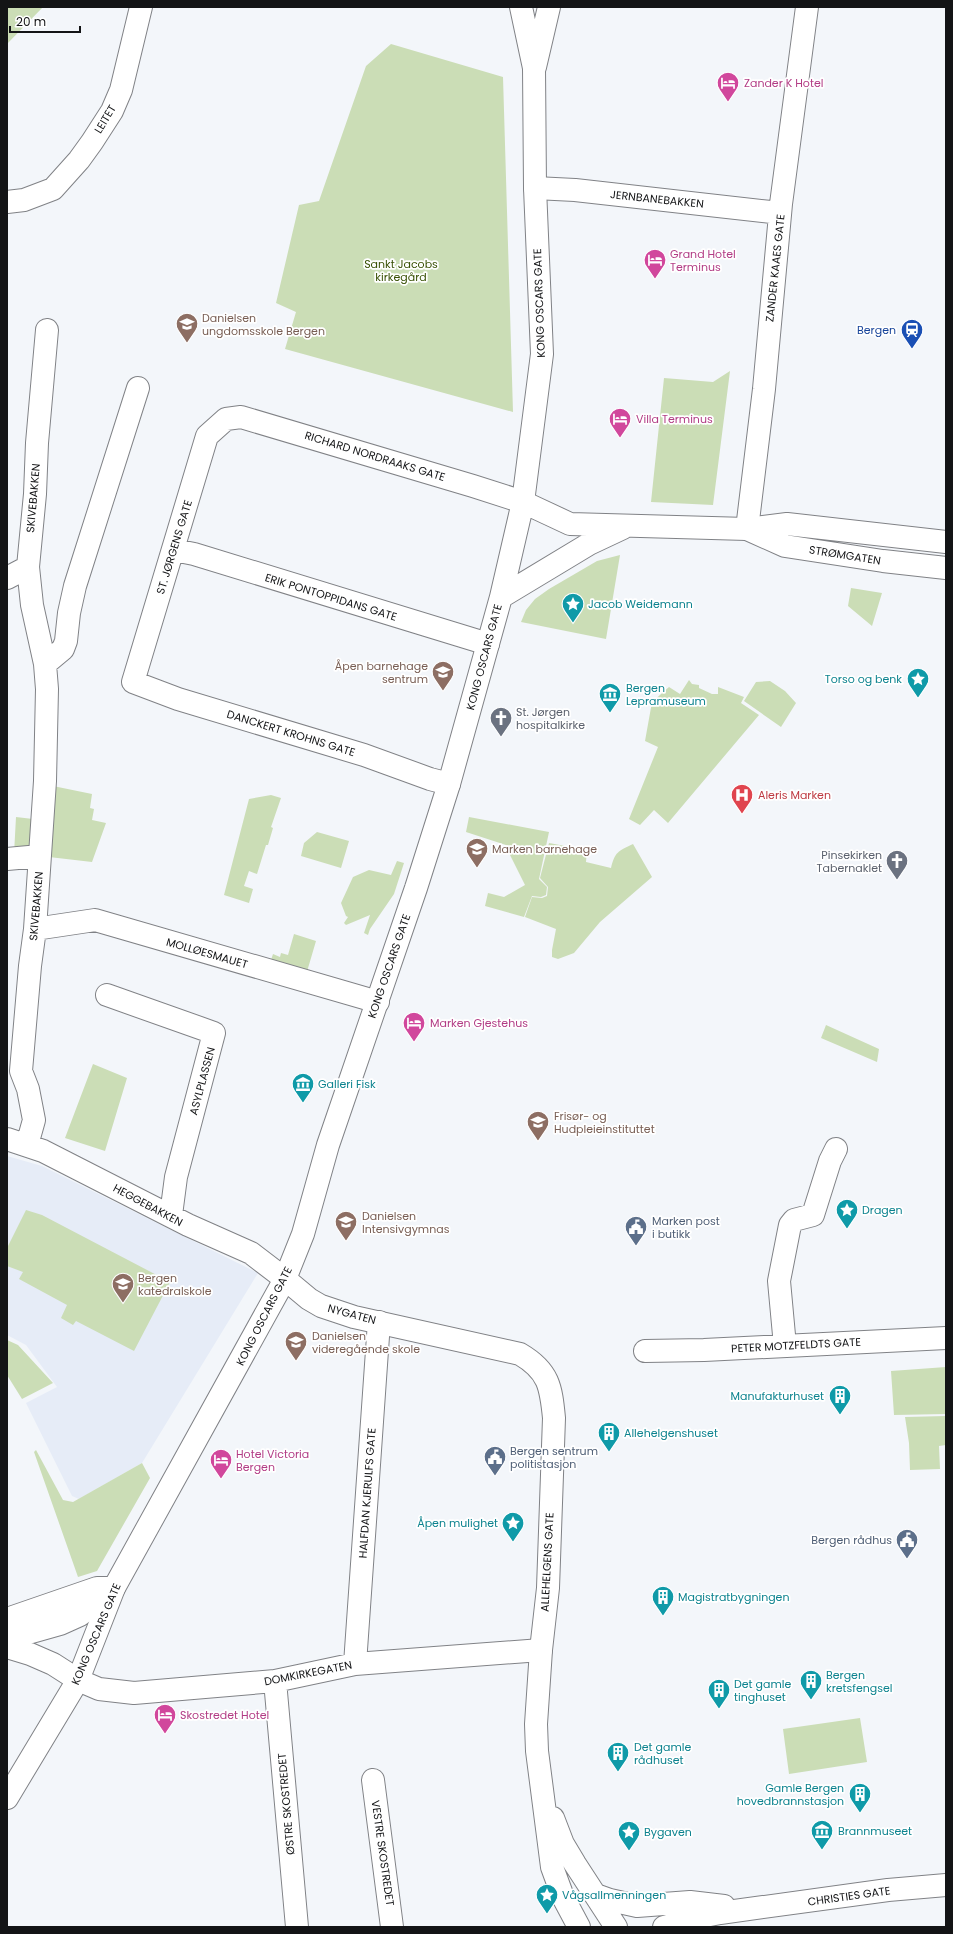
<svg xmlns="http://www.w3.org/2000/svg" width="953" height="1934" font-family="Poppins,sans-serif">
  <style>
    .built { fill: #e6ecf7 }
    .green { fill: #cbddb6 }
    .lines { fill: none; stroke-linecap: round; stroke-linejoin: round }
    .street-casing { stroke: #808286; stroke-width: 24 }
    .secondary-casing { stroke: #808286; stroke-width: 24 }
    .primary-casing { stroke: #808286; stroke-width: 24 }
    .street { stroke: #fff; stroke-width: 22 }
    .secondary { stroke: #fff; stroke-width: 22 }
    .primary { stroke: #fff; stroke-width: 22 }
    .labels { text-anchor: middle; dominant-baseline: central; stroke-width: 3.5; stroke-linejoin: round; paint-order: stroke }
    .hotel-label { font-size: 11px; fill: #b23c85; stroke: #fff; text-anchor: start }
    .street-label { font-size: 11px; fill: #131416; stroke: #fff }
    .park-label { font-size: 11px; fill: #385004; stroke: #fff }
    .education-label { font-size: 11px; fill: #785e54; stroke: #fff; text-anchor: start }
    .transit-label { font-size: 11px; fill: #164399; stroke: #fff; text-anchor: end }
    .culture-label { font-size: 11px; fill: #0d838f; stroke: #fff; text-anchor: start }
    .worship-label { font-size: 11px; fill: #5b616d; stroke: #fff; text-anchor: start }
    .health-label { font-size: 11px; fill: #be3a42; stroke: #fff; text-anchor: start }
    .service-label { font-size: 11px; fill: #4e5e75; stroke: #fff; text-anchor: start }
  </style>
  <rect width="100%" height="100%" fill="#f3f6fa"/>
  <path class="built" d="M7,1156L42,1166L258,1273L142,1463L79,1499L72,1496L26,1403L57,1387L26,1345L7,1335Z"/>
  <path class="green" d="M7,7H43L7,44Z
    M391,44L503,77L513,412L285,349L296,312L276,303L299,205L319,201L366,66Z
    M730,371L713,505L651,502L664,378L713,382Z
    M620,555L606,639L521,622L526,610L535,599L549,589L597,561Z
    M851,588L882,593L872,626L848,606Z
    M689,680L692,684L699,685V688L712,694H718V687L744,697L741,703L759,715L668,823L654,810L640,825L629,819L658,747L645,741L652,702L669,687L680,694Z
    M770,681L785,691L796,703L781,727L744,701L756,682Z
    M53,786L92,794L90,808L94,809L92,820L106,823L92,862L49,857Z
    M271,795L281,798L271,827L273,828L268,845H266L257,874L249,871L244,886L253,889L249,903L224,895L249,799Z
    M16,817L33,819L30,846L14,854Z
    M469,817L549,832L539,879L547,887L546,895L541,897L532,896L524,917L485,906L488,893L504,897L525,885L510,855L509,846L466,832Z
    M317,832L349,841L341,868L301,856L304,843Z
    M549,843L587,850L586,862L611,868C615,852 618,851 633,844L652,877L600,922L574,953L558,959L552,957V950L556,929L525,917L532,897L542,898L547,896L548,887L540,878Z
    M397,861L404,863L394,894L370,929L368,935L364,933L370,915L346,925L344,923L348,917L346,916L341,903L353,877L369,870L391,875Z
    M294,934L316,941L306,975L270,963L273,954L280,957L281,953L288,955Z
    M826,1025L879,1049L877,1062L821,1038Z
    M93,1064L127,1078L105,1151L65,1138Z
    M26,1210L42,1215L170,1282L134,1351L76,1321L73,1325L61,1318L67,1305L19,1279L23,1272L7,1266V1248Z
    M7,1340L18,1345L53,1383L22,1399L7,1375Z
    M946,1367V1414L894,1415L891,1371Z
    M946,1416V1445L939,1446L940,1469L910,1470L909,1443L905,1417Z
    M36,1450L63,1500L73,1502L142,1463L150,1478L97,1571L78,1577L34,1452Z
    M860,1718L867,1762L789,1774L783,1729Z"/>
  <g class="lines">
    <g class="street-casing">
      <path id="street" d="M535,188L575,190L780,213
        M7,202L24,200L53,189L79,160L92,142L112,111L121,90L141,7
        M747,529L764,389L781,204L807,7
        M174,550L194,554L488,644
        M7,578L28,567
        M45,664L63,649L66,641L69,613L75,586L138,388
        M449,784L430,779L364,755L178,699L133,682L207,436L226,419L241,417L473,486L523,502
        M7,859L40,856
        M35,929L95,920L378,1002
        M107,995L214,1033L176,1177L171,1215
        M7,1139L43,1151L188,1225L251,1253L285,1279
        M27,1145L34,1120L28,1089L21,1071L30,966L35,929L45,781L47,689L45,664L32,605L28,567L35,494L37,443L47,330
        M785,1346L779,1281L790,1225L794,1220L813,1215L830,1161L836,1149
        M645,1351L704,1350L946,1338
        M7,1619L97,1588H111
        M7,1639L60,1624L80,1615L114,1588
        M7,1647L30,1654L53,1664L78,1680L99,1689L134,1693L275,1681L355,1664L541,1650
        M355,1664L379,1322
        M275,1681L297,1927
        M373,1780L392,1927"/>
    </g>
    <g class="secondary-casing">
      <path id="secondary" d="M7,1798L78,1680L114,1588L285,1279"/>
    </g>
    <g class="primary-casing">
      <path id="primary" d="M521,7L534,68L535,188L542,354L523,502L501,597L449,784L416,888L328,1145L303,1234L285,1279L309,1299L321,1306L354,1317L520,1354C549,1371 551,1387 554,1418L548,1588L541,1650L536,1724L537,1751L552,1867L563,1897L579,1927
        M535,67L549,7
        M523,502L570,524L747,529L787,524L946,542
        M747,529L785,546L883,561L946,568
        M501,597L589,544L623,528
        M553,1818L563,1844L575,1864L616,1927
        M596,1895L610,1900L637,1906L690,1902L724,1906
        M664,1927L695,1918L720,1913L888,1890L946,1885"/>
    </g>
    <use href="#street" class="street"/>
    <use href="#secondary" class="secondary"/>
    <use href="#primary" class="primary"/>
  </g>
  <defs>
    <g id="hotel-pin" transform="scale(1.15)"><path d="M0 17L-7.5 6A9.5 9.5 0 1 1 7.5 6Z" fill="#d1479c" stroke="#fff"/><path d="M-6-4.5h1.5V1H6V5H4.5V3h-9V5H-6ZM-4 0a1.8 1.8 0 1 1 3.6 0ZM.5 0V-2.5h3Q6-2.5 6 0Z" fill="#fff"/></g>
    <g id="school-pin" transform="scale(1.15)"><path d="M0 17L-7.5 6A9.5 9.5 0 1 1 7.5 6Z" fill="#8d6e63" stroke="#fff"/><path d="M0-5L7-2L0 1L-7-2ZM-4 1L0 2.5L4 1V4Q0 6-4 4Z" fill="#fff"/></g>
    <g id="station-pin" transform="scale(1.15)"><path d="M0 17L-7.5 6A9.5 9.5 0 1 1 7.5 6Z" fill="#1a4fb4" stroke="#fff"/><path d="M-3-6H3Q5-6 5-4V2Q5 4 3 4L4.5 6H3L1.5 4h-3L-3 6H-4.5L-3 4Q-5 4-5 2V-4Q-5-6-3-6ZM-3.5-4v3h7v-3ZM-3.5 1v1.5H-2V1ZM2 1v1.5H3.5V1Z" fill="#fff"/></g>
    <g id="sight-pin" transform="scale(1.15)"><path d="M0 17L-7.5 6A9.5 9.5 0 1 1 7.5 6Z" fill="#0f9aa8" stroke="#fff"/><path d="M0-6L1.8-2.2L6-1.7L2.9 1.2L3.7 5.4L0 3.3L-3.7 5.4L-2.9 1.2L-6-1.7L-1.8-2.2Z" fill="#fff"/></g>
    <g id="museum-pin" transform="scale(1.15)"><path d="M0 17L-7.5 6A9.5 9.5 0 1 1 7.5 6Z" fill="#0f9aa8" stroke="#fff"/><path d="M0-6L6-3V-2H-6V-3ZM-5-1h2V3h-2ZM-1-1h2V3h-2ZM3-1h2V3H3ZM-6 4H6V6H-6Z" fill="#fff"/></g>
    <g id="church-pin" transform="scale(1.15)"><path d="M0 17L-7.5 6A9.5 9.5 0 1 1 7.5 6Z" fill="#6b7280" stroke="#fff"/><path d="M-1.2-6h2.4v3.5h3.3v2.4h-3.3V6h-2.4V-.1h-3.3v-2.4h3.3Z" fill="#fff"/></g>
    <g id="hospital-pin" transform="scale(1.15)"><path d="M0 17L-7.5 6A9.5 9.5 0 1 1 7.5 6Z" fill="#e0444e" stroke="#fff"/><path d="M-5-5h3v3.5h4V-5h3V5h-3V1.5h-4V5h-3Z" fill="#fff"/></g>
    <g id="university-pin" transform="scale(1.15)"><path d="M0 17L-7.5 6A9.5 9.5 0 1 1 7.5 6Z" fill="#8d6e63" stroke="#fff"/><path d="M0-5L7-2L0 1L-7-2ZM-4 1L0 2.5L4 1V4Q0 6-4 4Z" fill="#fff"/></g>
    <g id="civic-pin" transform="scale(1.15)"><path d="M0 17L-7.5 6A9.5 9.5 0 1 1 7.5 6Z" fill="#5c6f8a" stroke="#fff"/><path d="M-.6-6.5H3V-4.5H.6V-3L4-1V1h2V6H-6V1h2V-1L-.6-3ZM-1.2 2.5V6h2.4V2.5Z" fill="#fff"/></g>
    <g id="building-pin" transform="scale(1.15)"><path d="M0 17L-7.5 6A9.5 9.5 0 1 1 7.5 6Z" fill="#0f9aa8" stroke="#fff"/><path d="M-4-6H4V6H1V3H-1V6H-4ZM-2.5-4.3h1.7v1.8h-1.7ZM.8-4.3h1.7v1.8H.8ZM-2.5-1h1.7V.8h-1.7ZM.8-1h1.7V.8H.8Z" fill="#fff"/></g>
  </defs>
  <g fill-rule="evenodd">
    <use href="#hotel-pin" x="728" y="83"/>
    <use href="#hotel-pin" x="655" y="260"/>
    <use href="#school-pin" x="187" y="324"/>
    <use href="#station-pin" x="912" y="330"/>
    <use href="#hotel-pin" x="620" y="419"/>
    <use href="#sight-pin" x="573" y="604"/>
    <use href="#school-pin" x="443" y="672"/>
    <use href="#sight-pin" x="918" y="679"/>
    <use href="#museum-pin" x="610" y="694"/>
    <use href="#church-pin" x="501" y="718"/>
    <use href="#hospital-pin" x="742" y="795"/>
    <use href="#school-pin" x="477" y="849"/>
    <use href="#church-pin" x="897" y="861"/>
    <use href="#hotel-pin" x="414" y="1023"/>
    <use href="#museum-pin" x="303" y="1084"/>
    <use href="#university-pin" x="538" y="1122"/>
    <use href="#sight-pin" x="847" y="1210"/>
    <use href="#school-pin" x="346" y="1222"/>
    <use href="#civic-pin" x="636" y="1227"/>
    <use href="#school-pin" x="123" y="1284"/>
    <use href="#school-pin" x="296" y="1342"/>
    <use href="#building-pin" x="840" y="1396"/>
    <use href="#building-pin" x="609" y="1433"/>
    <use href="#civic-pin" x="495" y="1457"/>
    <use href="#hotel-pin" x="221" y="1460"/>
    <use href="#sight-pin" x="513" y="1523"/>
    <use href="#civic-pin" x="907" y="1540"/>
    <use href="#building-pin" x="663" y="1597"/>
    <use href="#building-pin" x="811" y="1681"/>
    <use href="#building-pin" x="719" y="1690"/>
    <use href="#hotel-pin" x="165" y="1715"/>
    <use href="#building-pin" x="618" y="1753"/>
    <use href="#building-pin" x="860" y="1794"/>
    <use href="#museum-pin" x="822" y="1831"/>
    <use href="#sight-pin" x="629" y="1832"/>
    <use href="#sight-pin" x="547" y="1895"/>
  </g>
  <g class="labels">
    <g class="hotel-label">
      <text x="744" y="83">Zander K Hotel</text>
      <text x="670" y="254">Grand Hotel<tspan x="670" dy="13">Terminus</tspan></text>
      <text x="636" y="419">Villa Terminus</text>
      <text x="430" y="1023">Marken Gjestehus</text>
      <text x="236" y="1454">Hotel Victoria<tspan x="236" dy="13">Bergen</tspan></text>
      <text x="180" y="1715">Skostredet Hotel</text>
    </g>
    <g class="street-label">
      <text transform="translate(105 119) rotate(-59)">LEITET</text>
      <text transform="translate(657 199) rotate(6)">JERNBANEBAKKEN</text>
      <text transform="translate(775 268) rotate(-84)">ZANDER KAAES GATE</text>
      <text transform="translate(539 303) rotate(-92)">KONG OSCARS GATE</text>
      <text transform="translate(375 456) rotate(17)">RICHARD NORDRAAKS GATE</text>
      <text transform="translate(33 498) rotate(-85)">SKIVEBAKKEN</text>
      <text transform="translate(174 547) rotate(-73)">ST. JØRGENS GATE</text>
      <text transform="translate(845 555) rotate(9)">STRØMGATEN</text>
      <text transform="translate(331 597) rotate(17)">ERIK PONTOPPIDANS GATE</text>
      <text transform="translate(484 657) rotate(-75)">KONG OSCARS GATE</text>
      <text transform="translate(291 733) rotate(17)">DANCKERT KROHNS GATE</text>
      <text transform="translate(36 906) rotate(-85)">SKIVEBAKKEN</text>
      <text transform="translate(207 953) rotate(16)">MOLLØESMAUET</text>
      <text transform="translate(389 966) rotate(-71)">KONG OSCARS GATE</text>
      <text transform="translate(202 1081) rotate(-75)">ASYLPLASSEN</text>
      <text transform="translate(148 1205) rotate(28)">HEGGEBAKKEN</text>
      <text transform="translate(352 1314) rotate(15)">NYGATEN</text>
      <text transform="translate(264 1316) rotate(-63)">KONG OSCARS GATE</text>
      <text transform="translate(796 1345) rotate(-3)">PETER MOTZFELDTS GATE</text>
      <text transform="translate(367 1493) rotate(-86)">HALFDAN KJERULFS GATE</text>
      <text transform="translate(547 1562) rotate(-87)">ALLEHELGENS GATE</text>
      <text transform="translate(96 1634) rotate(-67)">KONG OSCARS GATE</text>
      <text transform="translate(308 1673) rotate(-11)">DOMKIRKEGATEN</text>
      <text transform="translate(286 1804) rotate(-95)">ØSTRE SKOSTREDET</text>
      <text transform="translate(383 1853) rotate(82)">VESTRE SKOSTREDET</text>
      <text transform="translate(849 1896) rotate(-8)">CHRISTIES GATE</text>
    </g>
    <g class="park-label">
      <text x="401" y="264">Sankt Jacobs<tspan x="401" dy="13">kirkegård</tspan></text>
    </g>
    <g class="education-label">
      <text x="202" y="318">Danielsen<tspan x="202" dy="13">ungdomsskole Bergen</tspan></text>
      <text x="428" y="666" text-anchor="end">Åpen barnehage<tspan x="428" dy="13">sentrum</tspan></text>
      <text x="492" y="849">Marken barnehage</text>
      <text x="554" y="1116">Frisør- og<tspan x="554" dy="13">Hudpleieinstituttet</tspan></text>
      <text x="362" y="1216">Danielsen<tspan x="362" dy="13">Intensivgymnas</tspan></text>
      <text x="138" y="1278">Bergen<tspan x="138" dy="13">katedralskole</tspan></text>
      <text x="312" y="1336">Danielsen<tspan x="312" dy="13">videregående skole</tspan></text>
    </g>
    <g class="transit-label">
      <text x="896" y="330">Bergen</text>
    </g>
    <g class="culture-label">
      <text x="588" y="604">Jacob Weidemann</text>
      <text x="902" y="679" text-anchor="end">Torso og benk</text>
      <text x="626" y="688">Bergen<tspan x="626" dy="13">Lepramuseum</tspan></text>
      <text x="318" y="1084">Galleri Fisk</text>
      <text x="862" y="1210">Dragen</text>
      <text x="824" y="1396" text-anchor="end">Manufakturhuset</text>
      <text x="624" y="1433">Allehelgenshuset</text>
      <text x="498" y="1523" text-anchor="end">Åpen mulighet</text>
      <text x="678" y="1597">Magistratbygningen</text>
      <text x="826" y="1675">Bergen<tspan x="826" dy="13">kretsfengsel</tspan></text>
      <text x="734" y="1684">Det gamle<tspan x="734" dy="13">tinghuset</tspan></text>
      <text x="634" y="1747">Det gamle<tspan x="634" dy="13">rådhuset</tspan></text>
      <text x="844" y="1788" text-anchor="end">Gamle Bergen<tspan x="844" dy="13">hovedbrannstasjon</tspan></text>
      <text x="838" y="1831">Brannmuseet</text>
      <text x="644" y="1832">Bygaven</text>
      <text x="562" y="1895">Vågsallmenningen</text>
    </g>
    <g class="worship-label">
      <text x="516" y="712">St. Jørgen<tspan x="516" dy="13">hospitalkirke</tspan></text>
      <text x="882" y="855" text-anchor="end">Pinsekirken<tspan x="882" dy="13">Tabernaklet</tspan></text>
    </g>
    <g class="health-label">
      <text x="758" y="795">Aleris Marken</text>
    </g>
    <g class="service-label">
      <text x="652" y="1221">Marken post<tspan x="652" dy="13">i butikk</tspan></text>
      <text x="510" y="1451">Bergen sentrum<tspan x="510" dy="13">politistasjon</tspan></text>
      <text x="892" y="1540" text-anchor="end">Bergen rådhus</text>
    </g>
  </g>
  <rect width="953" height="1934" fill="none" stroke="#131416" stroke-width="16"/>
  <path d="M10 26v6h70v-6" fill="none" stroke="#131416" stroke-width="2"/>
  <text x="16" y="26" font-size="12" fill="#131416" stroke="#ffffff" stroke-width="3" paint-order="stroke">20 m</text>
</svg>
